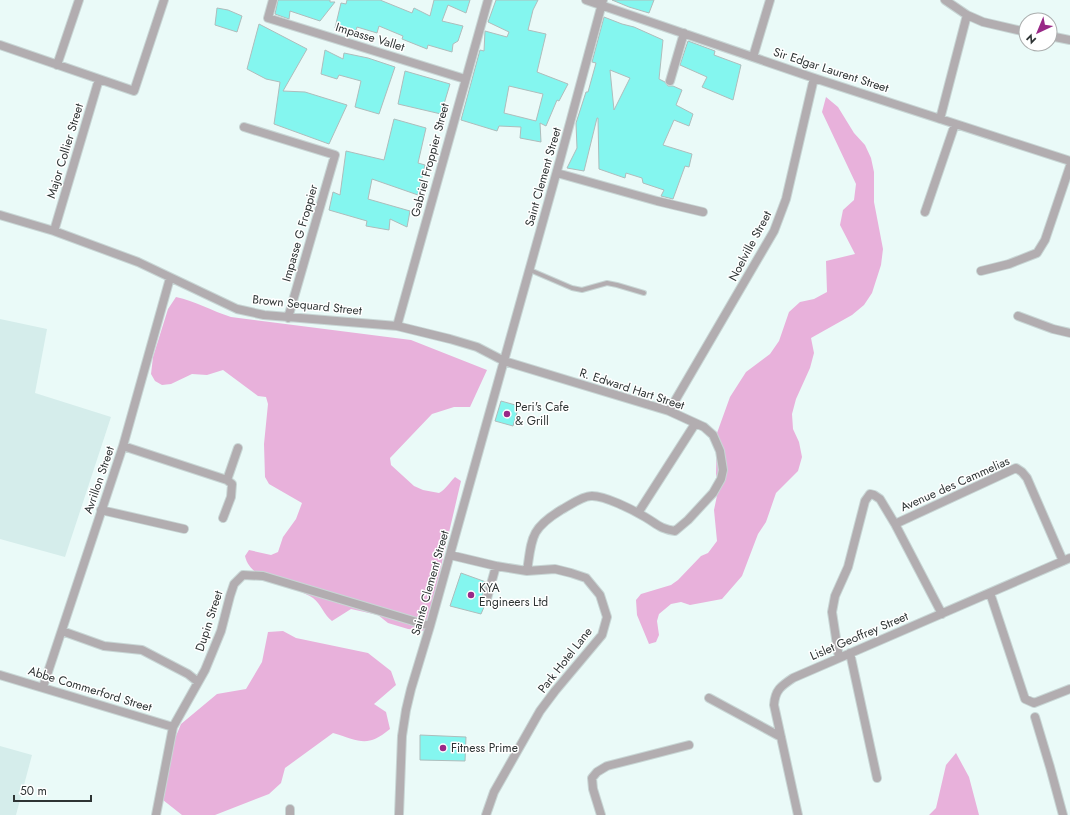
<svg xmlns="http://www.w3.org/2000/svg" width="1070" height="815" font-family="Jost,sans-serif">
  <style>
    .built { fill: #d5edeb }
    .green { fill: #e8b1db }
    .building { fill: #84f6ef; stroke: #aebdbc; fill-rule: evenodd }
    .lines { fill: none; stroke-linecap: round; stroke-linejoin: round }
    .lane-casing { stroke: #c8d6d5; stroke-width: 6 }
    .street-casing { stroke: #c8d6d5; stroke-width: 10 }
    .lane { stroke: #b2adb0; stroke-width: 4 }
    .street { stroke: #b2adb0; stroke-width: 8 }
    .poi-dot { fill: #992987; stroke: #fff; stroke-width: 1.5 }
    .labels { text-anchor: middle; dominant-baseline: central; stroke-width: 3; stroke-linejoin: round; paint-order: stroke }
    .street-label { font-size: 12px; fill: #2e3434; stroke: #fff }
    .poi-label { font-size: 12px; fill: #2e3434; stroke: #fff; text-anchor: start }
  </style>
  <rect width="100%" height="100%" fill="#eafaf8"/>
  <path class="built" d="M0,319L47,329L35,393L111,417L65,557L0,539Z
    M0,746L32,755L16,815H0Z"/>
  <path class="green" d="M826,97L838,107L854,133L865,145L871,158L874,172V202L883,249L881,265L872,293L864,305L852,315L811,338L814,353L810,368L796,399L792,414L793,429L799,442L802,457L798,471L776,493L766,522L758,534L742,576L722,599L690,605L681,602L671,604L659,614L657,621L659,635L656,642L649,644L637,615L636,600L641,594L671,585L678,580L701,556L708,553L717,541L714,510L719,486L716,474L717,433L730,397L746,372L770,354L779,341L789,312L800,302L814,299L827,292L826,261L855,254L840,225L843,210L854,200L856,184L822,112Z
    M176,297C195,301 212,311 231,317L411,340L487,370L470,407H454L432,414L390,458L391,465L414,486L423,490L439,493C446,489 449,483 455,477L461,481L426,631L408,629L388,623L378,615L351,609L332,621C324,615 321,604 313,598C309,595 303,593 299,591C280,584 250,578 245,556L249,550L271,555L278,552L283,537L296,519L302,503L269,484L265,477L264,444L268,404L266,397L258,396L223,370L207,375L192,374L171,384L162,385L155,381L151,374L153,357L168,309Z
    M283,631L296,638L368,653L391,671L396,685L374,704L386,712L390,729C367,748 360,741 333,733L285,768L281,783L269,794L215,815H182L163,800L169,753L181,724L217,694L246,689L262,662L268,632Z
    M956,753L969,777L979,815H929L936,808L946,765Z"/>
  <path class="building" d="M278,0H330V2H335L320,21L290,11L289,19L275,14Z
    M347,0H380L412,13L414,8L430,16L434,0H470L466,13L448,5L442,21L463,26L458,41L453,44L452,52L428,45L427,49L402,39L403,36L379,26L377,33L357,27L355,34L335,28L341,3L346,4Z
    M496,0H538L533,10L528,30L546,34L537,72L568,84L559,101L557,100L546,126L540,123L541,142L520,138L521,127L499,126L497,131L461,120L480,50L484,51L485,31L507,37L509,32L488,22ZM509,86L543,94L536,121L504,113Z
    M612,0H654L649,13L629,7Z
    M217,8L228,10L242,16L237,32L215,25Z
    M604,17L622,24L634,27L663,40L659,79L665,82L668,86H673L682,90L676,105L693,114L689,126L674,120L663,145L692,154L689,167L685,166L673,199L661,196L664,190L643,183L642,178L626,173L625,178L599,169L598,118H597L584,171L567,168L577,148L576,123L586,92H588L596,63L592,62ZM610,70L630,78L614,110Z
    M259,24L307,49L283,91L305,92L347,105L329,144L274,124L280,82L266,79L247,69Z
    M688,41L715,51L714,55L741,65L733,100L702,87L707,77L680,65Z
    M325,50L343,59L344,53L368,58L395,67L379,114L355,107L361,81L339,75L337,79L321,74Z
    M405,71L450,84L441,114L398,104Z
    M394,119L426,128L418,163L425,165L418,195L372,179L368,199L410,211L407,227L390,219L389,230L366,226L367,221L329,210L333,192L340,195L346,151L384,160Z
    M501,401L519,406L513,426L495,421Z
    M461,573L486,582L481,601V604L484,607L481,614L450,606Z
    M420,735L466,737L465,761L420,760Z"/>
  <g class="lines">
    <g class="lane-casing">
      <path id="lane" d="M530,270L572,288L582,290L607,283L617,285L644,293"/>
    </g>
    <g class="street-casing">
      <path id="street" d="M273,0L268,18L465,79
        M586,0L814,78L1070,161
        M945,0L967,15L983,22L1026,32
        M1050,36L1070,40
        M0,45L134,91L164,0
        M753,57L770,0
        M57,65L79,0
        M670,81L684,33
        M940,119L967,15
        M244,127L335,155L288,318
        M557,173L657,201L703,212
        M925,212L955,124
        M0,215L54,231L138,262L237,309L264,315L397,326L450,339L477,347L504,361L669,411L704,427L713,435L720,451L723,470L721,479L713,493L688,520L675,531C660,529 657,524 645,517C633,510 604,495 591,496C582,496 569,506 561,510C530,529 532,538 527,571
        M54,231L99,79
        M981,271L1009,264L1037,253L1045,240L1070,166
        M1018,316L1053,329L1070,333
        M397,326L488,0
        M669,411L774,231L786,199L814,78
        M123,446L227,480L232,484L231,497L223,518
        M227,480L238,448
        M101,510L184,529
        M638,513L695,424
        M895,524L1016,468L1022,472L1027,478L1063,561
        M450,555L496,566L527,571L555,569L571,573L586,578L600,595L607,617L602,635L555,691L540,711L494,792L486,815
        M990,593L1025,699L1034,703L1070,689
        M486,602L496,566
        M62,631L104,646L142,650L188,674L198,682
        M850,653L877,778
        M839,658L832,612L835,596L848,567L865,501L870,494L874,495L880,499L895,524L942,614
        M0,675L173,727
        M43,687L123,446L170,278
        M709,698L781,737
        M1035,717L1050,767L1063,815
        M290,809V815
        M156,815L173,727L205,670L221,631L230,596L234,584L243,575L263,576L430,626
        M399,815L402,736L406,710L411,689L430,626L560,160L603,0
        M601,815L593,789L592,778L597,772L607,766L689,745
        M798,815L774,705C775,690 781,686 793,678L1070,558"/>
    </g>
    <use href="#lane" class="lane"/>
    <use href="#street" class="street"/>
  </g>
  <g class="poi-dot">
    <circle cx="507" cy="414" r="4"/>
    <circle cx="471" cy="595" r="4"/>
    <circle cx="443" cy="748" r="4"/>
  </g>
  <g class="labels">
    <g class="street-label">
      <text transform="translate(370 37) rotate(17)">Impasse Vallet</text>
      <text transform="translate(831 70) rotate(18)">Sir Edgar Laurent Street</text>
      <text transform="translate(65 151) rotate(-73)">Major Collier Street</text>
      <text transform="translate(430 160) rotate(-75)">Gabriel Froppier Street</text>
      <text transform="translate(543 177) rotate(-74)">Saint Clement Street</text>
      <text transform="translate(300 233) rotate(-74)">Impasse G Froppier</text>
      <text transform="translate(750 246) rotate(-62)">Noelville Street</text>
      <text transform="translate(307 305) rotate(6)">Brown Sequard Street</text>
      <text transform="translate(632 389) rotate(18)">R. Edward Hart Street</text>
      <text transform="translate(99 480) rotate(-71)">Avrillon Street</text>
      <text transform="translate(955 484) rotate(-24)">Avenue des Cammelias</text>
      <text transform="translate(430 583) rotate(-74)">Sainte Clement Street</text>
      <text transform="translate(209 621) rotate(-72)">Dupin Street</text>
      <text transform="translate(859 636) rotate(-23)">Lislet Geoffrey Street</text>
      <text transform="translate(565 660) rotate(-52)">Park Hotel Lane</text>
      <text transform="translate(90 689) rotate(17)">Abbe Commerford Street</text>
    </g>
    <g class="poi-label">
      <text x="515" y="407">Peri's Cafe<tspan x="515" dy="14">&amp; Grill</tspan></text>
      <text x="479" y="588">KYA<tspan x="479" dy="14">Engineers Ltd</tspan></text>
      <text x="451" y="748">Fitness Prime</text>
    </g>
  </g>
  <g transform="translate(1038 32) rotate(224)"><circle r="19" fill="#ffffff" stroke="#abaeae"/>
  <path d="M0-3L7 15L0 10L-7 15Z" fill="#992987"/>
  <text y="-6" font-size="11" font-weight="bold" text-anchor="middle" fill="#2e3434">N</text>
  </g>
  <path d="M14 795v6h77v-6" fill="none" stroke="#2e3434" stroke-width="2"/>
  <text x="20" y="795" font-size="12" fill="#2e3434" stroke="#ffffff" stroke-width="3" paint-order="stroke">50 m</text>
</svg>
